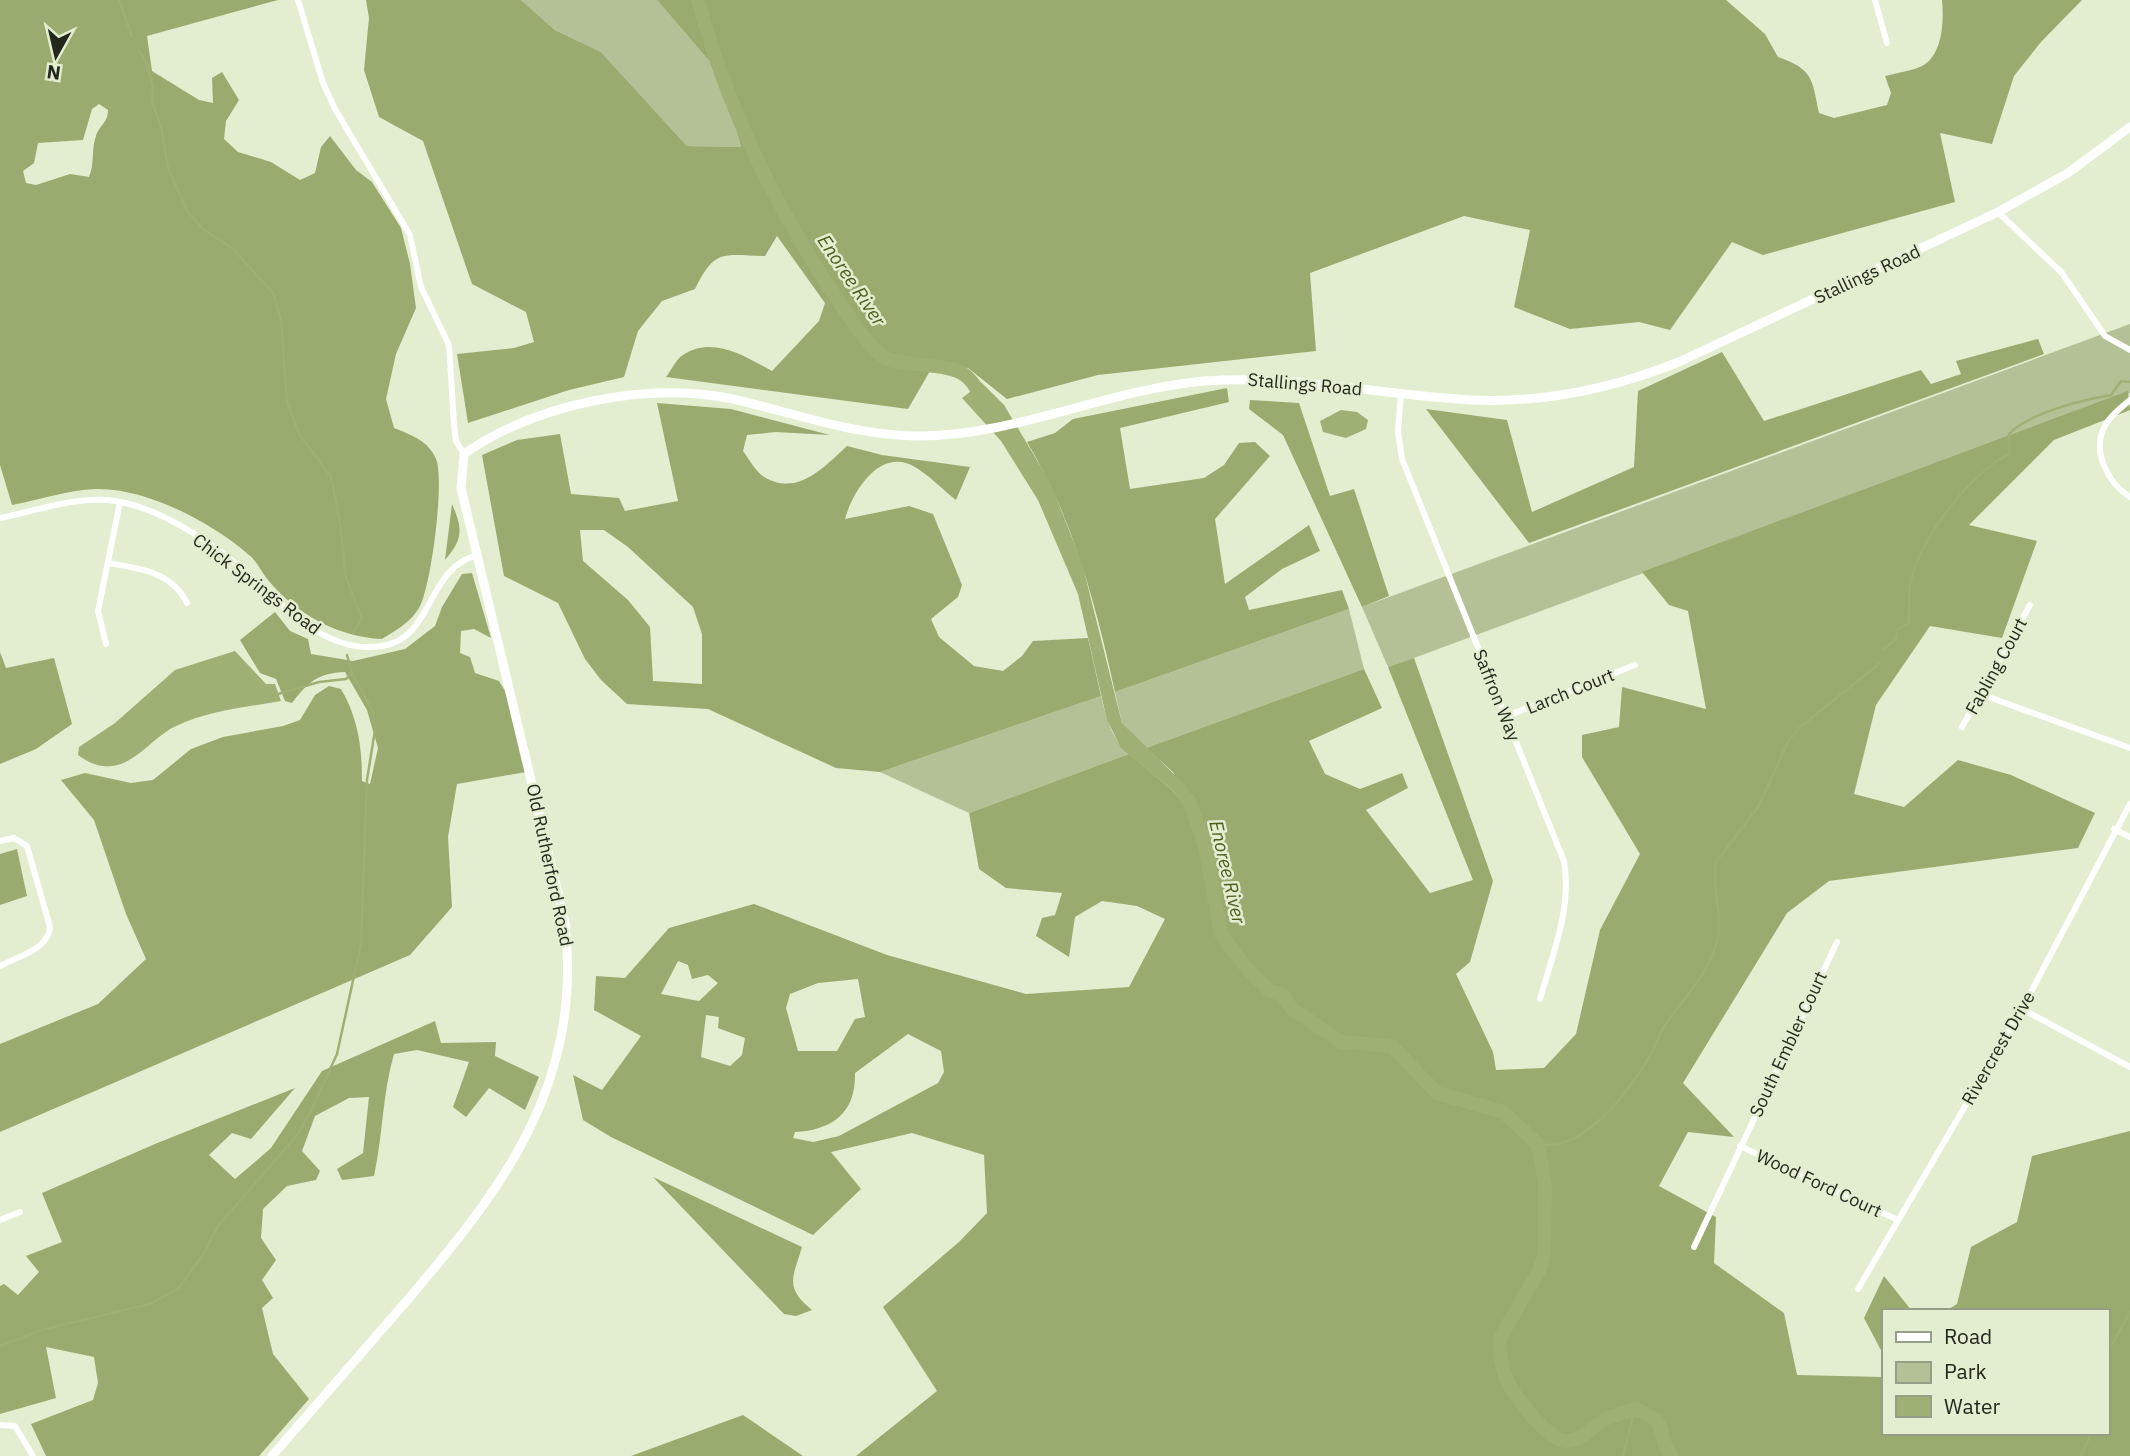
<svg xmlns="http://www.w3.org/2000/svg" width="2130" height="1456" font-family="'IBM Plex Sans',sans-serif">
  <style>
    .green { fill: #b4c197 }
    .forest { fill: #9aab70; fill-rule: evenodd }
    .water { fill: #9eb074 }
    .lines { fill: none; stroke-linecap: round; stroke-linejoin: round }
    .stream { stroke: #9eb074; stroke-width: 2.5 }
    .river { stroke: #9eb074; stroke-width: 14 }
    .street { stroke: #fff; stroke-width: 6 }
    .secondary { stroke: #fff; stroke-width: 9 }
    .labels { text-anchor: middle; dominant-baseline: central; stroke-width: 5; stroke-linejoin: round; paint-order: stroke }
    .street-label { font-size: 18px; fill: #24271d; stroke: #e3edcf }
    .water-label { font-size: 19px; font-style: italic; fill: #4e5e1d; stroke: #e3edcf }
  </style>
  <rect width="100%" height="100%" fill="#e3edcf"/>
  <path class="green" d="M521,0H657L722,76L741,147L687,146L601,52L555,30Z
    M2130,324V393L1414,658L1388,667L1362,607Z
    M1349,609L1364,669L1146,748L1122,723L1115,692Z
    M1101,696C1106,717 1112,740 1129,754L969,813L880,772Z"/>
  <path class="forest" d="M0,0H278L147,36L152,71L199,100L213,103L212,78L222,72L239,100L226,121L224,139L238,152L271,162L300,180L315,173L321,147L330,136L356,170L372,182L401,228L410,264L416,308L396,354L386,399L394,428C411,435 428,440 436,459C445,480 431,588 419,608C410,623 396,630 382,639C338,637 296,614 268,580C261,572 257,561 249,555C213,523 145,487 95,489C68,490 39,500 12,505L0,465ZM99,104L108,110C108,123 100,124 96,136C91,149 95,163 89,177L70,174L36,185L26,183L23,171L34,163L38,143L83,140L92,109Z
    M366,0H521L555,30L601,52L687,146L741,147L722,76L657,0H1726L1765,34L1778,57C1813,69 1812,79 1819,113L1834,118L1887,105L1891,93L1885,76C1896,73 1912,71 1922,66C1943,55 1944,20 1942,0H2082L2041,42L2014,76L1992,144L1940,133L1955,202L1763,255L1732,242L1670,330L1639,322L1570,329L1514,307L1530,230L1464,216L1310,273L1316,351L1098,375L1007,399L968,368L934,364L908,409L666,377C671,371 676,359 683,355C713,335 746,357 772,371L819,321L825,303L777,236L765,256C723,255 715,248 695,289L662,301L638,331L624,377L569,390L468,423L457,354L514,348L534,342L526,312L472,284L423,141L379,117L364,70L369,18Z
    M2038,339L2044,354L1529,543L1426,409L1507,420L1532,512L1634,467L1638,391L1722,352L1764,421L1921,370L1931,384L1961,374L1956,361Z
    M1227,388L1229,402L1120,428L1130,489L1204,478L1224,465L1239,443L1255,442L1270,456L1215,519L1225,584L1309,525L1320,551L1282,569L1245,597L1249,610L1342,590L1349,609L1115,692C1096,605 1073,518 1027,442L1055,433L1073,419Z
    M2128,391L2130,410L2054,440L1969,525L2037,541L2002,638L1930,626L1876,705L1854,794L1904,807L1958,760L2011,775L2095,813L2078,848L1829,881L1787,913L1683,1083L1734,1137L1688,1132L1659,1186L1716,1217L1714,1263L1784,1313L1797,1375L1883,1377V1433H2107V1311H1946L1957,1304L1971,1247L2017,1222L2032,1156L2130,1131V1456H856L937,1391L883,1307L959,1242L987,1213L984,1155L912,1133L831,1152L861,1189L813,1235L611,1137L583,1120L573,1075L602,1090L641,1036L594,1010L596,976L625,978L669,928L754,904L887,955L1026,994L1129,987L1165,919L1137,906L1102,901L1075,917L1069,957L1036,936L1042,918L1055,915L1062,893L1006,888L979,869L969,813L1129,754L1173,791L1193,815L1173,772L1146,748L1364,669L1382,708L1309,741L1325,774L1360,789L1402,773L1408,788L1366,810L1430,893L1473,880L1388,667L1414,658L1493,881L1470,962L1456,974L1493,1052L1496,1070L1544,1068L1576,1034L1600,930L1640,854L1582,757V735L1619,727L1622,687L1706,709L1688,611L1669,605L1642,572ZM678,961L688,965L692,979L708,975L718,983L699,1001L661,994ZM858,979L865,1017L855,1019L837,1051H798L786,1008L790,994L818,983ZM706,1015L719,1017L718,1028L745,1038L742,1055L730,1066L701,1057ZM908,1034L941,1051L944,1072L938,1083L839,1136L813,1142L793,1138L795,1132C832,1130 856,1113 855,1073Z
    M1250,400L1299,403L1330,496L1354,489L1389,596L1362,607L1283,435L1249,409Z
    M657,403L731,409L830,435L775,432L747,435L743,451C749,459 756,472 764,477C798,497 824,467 847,446L882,455L970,467L956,500C942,489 928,474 913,466C879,448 852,493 845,519L909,506L933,514L962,585L958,597L931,619L939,637L974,666L1003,671L1022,656L1033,641L1088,638L1101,696L880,772L836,768L708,709L627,704L601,680L585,659L558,603L504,576L482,455L517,440L560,434L571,494L619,498L625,511L678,501ZM580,530H604L628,547L693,607L702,634V684L653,681L650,627L628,600L583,561Z
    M452,504C463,529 463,539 445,560Z
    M472,573L491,638L474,629L461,631L460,653L470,657L475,673L499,681L508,696L526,772L457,784L448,837L452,907L410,955L0,1132V1044L98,1004L146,959L126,914L94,820L61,780L85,773L131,783L153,780L191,749L223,737L283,726L300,720L315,695L329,686L341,689C358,718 362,747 362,781L370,784L378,748L367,710L345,672C318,673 308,682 292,703L285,701L276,679L260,673L240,640L275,612L290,631L308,639L311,654L353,661L405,649L435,626L442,607L462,574Z
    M0,652L6,668L54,658L72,724L36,749L0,764Z
    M17,849L27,896L0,905V854Z
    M435,1021L441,1043L496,1042L495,1056L539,1077L525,1110L489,1088L466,1117L453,1107L469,1062L417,1050L394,1054C382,1096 383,1135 374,1176L342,1180L337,1169L363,1153L369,1097L349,1098L315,1116L302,1151L320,1171L316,1180L287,1186L263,1209L261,1238L276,1260L262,1280L273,1298L262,1308L273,1354L309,1399L259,1456H46L31,1424L93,1400L98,1383L94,1357L46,1347L56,1398L0,1414V1286L4,1284L18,1295L39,1272L26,1256L62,1242L42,1193L155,1144L295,1088L251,1139L232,1133L209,1155L235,1179L271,1148L322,1071Z
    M653,1177L802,1247C793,1277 784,1288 812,1310L796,1316L784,1314Z
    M1884,1276L1912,1311H1883V1354L1864,1318Z
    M743,1415L803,1456H631Z"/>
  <path class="water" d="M982,383L1004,405L1050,482L1082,563L1122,723L1186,786L1192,797L1193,816L1173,791L1121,748L1107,720L1078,594L1038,500L1001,441L962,398Z
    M1341,410L1357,412L1368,420L1366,429L1346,438L1323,432L1320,421Z
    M235,651L266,684H275L281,701C247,707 207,711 176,726C154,736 137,763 112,766C100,768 87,762 78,755L79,747L115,723L175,670Z"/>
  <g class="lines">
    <path class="stream" d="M119,0L132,36
      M139,51L147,64L153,87L152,102L161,127L168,168L187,211L203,229L233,249L274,294L281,321L287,401L299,434L331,477L340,523L346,577L362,619L353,633
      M1884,649L1896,639L1898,629L1909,623C1910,611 1908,597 1910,585C1917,542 1970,473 2009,454V434C2028,413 2083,400 2111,395L2121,381L2130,382
      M278,694L319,682L346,679L352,673
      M1538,1144C1583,1154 1630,1090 1650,1056C1655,1047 1658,1036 1664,1027C1682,999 1709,975 1717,941C1724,915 1711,888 1716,862L1758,807L1789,740L1799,728L1880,663
      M0,1346L41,1330L150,1304L178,1289L203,1255L218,1226L298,1134L311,1111L337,1054L361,944L367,780L375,730L373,712L352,673L347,655
      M2107,1353L2130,1312
      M1623,1456L1635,1409
      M2080,1456L2092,1433"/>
    <path class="river" d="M698,0C727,107 775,207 837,299C851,318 864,343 884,357C900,368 949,361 966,376C974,382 979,394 986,401
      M1189,800L1205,846L1221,934L1249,971L1269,990L1283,995L1291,1008L1341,1042L1392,1046L1437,1093L1503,1112L1538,1144L1545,1184L1544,1254L1540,1269L1500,1338C1499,1351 1501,1363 1505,1375C1510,1392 1548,1441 1566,1441C1584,1440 1590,1428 1604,1420C1613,1415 1625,1413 1635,1409C1674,1423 1653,1433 1672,1456"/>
    <path class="street" d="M298,0L323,83L335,109L410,235L421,287L449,345L454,424L456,441L464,454
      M1875,0L1887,43
      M1998,212L2062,273L2105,336L2130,350
      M1401,393L1398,432L1402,459L1564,861C1572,908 1553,953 1540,999
      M2130,400C2122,407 2112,414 2106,424C2090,450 2108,483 2130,497
      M0,518C36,511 79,495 116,501C157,508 201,536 234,562C276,596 321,656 382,646C435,638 425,568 478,555
      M108,563C139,568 172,572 187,603
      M106,644L98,611L120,502
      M1980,694L2130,748
      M1505,717L1635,665
      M1962,727L2030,605
      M2114,829L2130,837
      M0,841L14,838L27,846L50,927C49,949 17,957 0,966
      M2022,1009L2130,1067
      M1740,1146L1898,1220
      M0,1220L20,1212
      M1694,1247L1837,942
      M1858,1289L2022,1009L2130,804
      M0,1425L15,1426L33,1456"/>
    <path class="secondary" d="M272,1456C316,1405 360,1354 404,1304C504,1187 583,1085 565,922L461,488L464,454C535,404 647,381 733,399C794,413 852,435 916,436C1013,437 1109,389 1205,381C1295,374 1383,396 1473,400C1544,403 1615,388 1681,361L1998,212L2068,173L2130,127"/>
  </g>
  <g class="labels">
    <g class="street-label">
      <text transform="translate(1867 274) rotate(-25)">Stallings Road</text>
      <text transform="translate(1305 384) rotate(5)">Stallings Road</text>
      <text transform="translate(257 584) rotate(37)">Chick Springs Road</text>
      <text transform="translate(1996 666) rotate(-61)">Fabling Court</text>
      <text transform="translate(1570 691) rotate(-22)">Larch Court</text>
      <text transform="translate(1497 695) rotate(68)">Saffron Way</text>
      <text transform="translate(550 865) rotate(78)">Old Rutherford Road</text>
      <text transform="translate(1788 1044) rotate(-65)">South Embler Court</text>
      <text transform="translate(1998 1048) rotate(-60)">Rivercrest Drive</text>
      <text transform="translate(1819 1183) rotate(25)">Wood Ford Court</text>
    </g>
    <g class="water-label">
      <text transform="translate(852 280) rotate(56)">Enoree River</text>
      <text transform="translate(1228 872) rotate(77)">Enoree River</text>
    </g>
  </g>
  <rect x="1882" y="1309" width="228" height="126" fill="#e3edcf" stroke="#979e88" stroke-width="2"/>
  <rect x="1896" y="1332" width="35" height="10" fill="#ffffff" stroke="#979e88" stroke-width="2"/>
  <text x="1944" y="1344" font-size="21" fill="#24271d">Road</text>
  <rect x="1896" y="1362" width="35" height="21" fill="#b4c197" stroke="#979e88" stroke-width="2"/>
  <text x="1944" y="1379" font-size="21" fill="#24271d">Park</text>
  <rect x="1896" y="1396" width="35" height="21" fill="#9eb074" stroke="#979e88" stroke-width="2"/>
  <text x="1944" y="1414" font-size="21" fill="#24271d">Water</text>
  <g transform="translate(56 56) rotate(188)" stroke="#e3edcf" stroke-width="5" paint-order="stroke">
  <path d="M0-5L12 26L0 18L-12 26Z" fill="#24271d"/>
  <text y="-10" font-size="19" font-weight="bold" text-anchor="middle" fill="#24271d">N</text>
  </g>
</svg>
